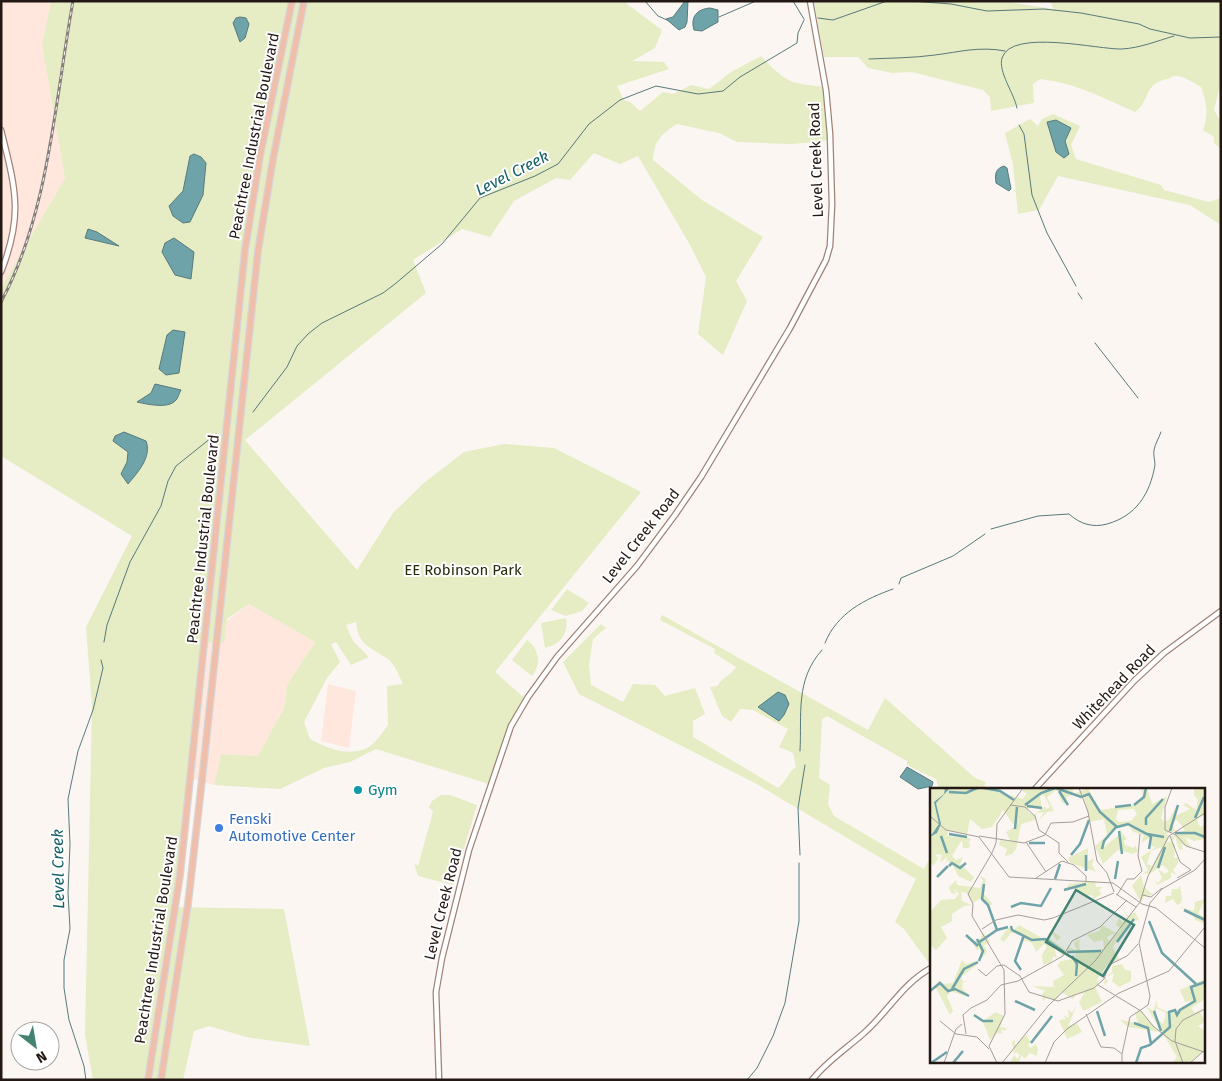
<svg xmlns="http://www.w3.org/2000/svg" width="1222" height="1081" font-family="'Fira Sans',sans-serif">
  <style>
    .built { fill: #ffe7dd }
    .green { fill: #e6ecc3; fill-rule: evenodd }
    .water { fill: #6ea4a9; stroke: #587a7c }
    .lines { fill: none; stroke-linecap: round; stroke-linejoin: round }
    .stream { stroke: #587a7c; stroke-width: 1 }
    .secondary-casing { stroke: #9f8276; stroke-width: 7 }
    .highway-casing { stroke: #d7d5d5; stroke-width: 8 }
    .secondary { stroke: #fff; stroke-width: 4.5 }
    .highway { stroke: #efbfab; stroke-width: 5.5 }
    .rail-casing { stroke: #867e7a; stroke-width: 3 }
    .rail { stroke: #fff; stroke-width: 1; stroke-dasharray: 4; stroke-linecap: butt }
    .culture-dot { fill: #0f9aa8; stroke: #fff; stroke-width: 2 }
    .shop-dot { fill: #3f7fe0; stroke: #fff; stroke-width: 2 }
    .labels { text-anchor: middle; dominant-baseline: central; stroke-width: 4; stroke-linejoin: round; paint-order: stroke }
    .street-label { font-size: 15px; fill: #231813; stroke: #fff }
    .park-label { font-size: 15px; fill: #292c0a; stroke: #fff }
    .culture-label { font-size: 15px; fill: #0d838f; stroke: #fff; text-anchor: start }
    .shop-label { font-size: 15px; fill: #366cbe; stroke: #fff; text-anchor: start }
    .water-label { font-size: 16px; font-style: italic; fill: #166167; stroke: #fff }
    .inset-river { fill: none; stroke: #6ea4a9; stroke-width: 2.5 }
    .inset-road { fill: none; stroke: #a59d99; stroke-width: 1 }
    .view { fill: #428374; fill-opacity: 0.15; stroke: #428374; stroke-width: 2.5 }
    .inset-edge { fill: none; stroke: #231813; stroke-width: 2.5 }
  </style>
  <rect width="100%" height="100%" fill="#fcf6f3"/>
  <path class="built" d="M1,1H51L42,45L65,178L1,288Z
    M249,604L315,642L287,685L284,708L258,756L221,754L214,785L190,778L200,642Z
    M328,684L356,691L349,748L321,741Z"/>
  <path class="green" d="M51,1H623L662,30L655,48L632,61L664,62L669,69L617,86L624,100L630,102L640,111L663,92L673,94L691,85L709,89L731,72L761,56C787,84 791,84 828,87L833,138L820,142L789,144L737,142L719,133L677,124C661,134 654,141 653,160L702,200L763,237L736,281L747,301L723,355L698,334L706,277L690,245L638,156L620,164L594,153L570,180L556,178L514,201L490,237L462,229L413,260L426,293L245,440L357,570L393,513L425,482L464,452L504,444L554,448L641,492L495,672L529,702L507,735L492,785L376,749L350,762L324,768L280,789L214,785L221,754L258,756L284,708L287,685L315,642L249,604L227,619L224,643L200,642L186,831L171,907L284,909L310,1046L246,1037L209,1026L194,1031L183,1080H93L85,1035L92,706L86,627L132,536L1,456V288L65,178L42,45ZM356,622C358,646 371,647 388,659C395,664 399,676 403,684L387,686L388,725C383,732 375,744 367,748C348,757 326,748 310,739L304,722L327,678L340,662L331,644L336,642L351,665L369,657L353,641L346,625Z
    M814,1H1001L1053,9L1051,1H1221V82L1214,110L1221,122V149L1214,143V137L1203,130C1209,112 1207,105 1201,87C1194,83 1183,75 1174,76C1172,76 1170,79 1167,79C1143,84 1151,100 1135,112C1103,98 1076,83 1040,79L1033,84L1034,103L991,111L990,97L983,90L912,72L892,73L868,68L858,57H824Z
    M1053,114L1080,126L1071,145L1076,159L1161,185L1164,190L1209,202L1221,198V225L1190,205L1058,176L1039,210L1018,214L1013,165L1005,133L1030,119L1038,126L1042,119Z
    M567,589L589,603L582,611L566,616L551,610Z
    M662,615L868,730L885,698L975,778L986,782L983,790H939L936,779L907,765V761L827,716L822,719L819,778L830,785L828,804L834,816L924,869L931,856V961L928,962L904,929L895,922L916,879L755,783L579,694L563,662L601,624L606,628L593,639L589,665L591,685L623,702L633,684L655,685L665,696L695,688L705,714L693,721V737L778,788C787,781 787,773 796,767L793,753L779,747L788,729L753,710L740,709L731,722L722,716L710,687L717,686C722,678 731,675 736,667L714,653L715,649L660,620Z
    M566,618C569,634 560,644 545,648L541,623Z
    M527,640C539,649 542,664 532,676L512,660Z
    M441,795H450L477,805L453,885L418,876L414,863L418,866L433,812L429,807L432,801Z"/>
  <path class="water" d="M685,1H688L687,22L685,27L679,30L666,19L673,17Z
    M710,8L718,10V22L702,31L694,30C690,17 697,9 710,8Z
    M240,17L246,18L249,24L245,38L240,42L233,23L236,18Z
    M1056,120L1071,128L1065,141L1069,154L1064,158L1056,152L1047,122Z
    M194,154L201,157L206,163L203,195L190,222L183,223L173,216L169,206L183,191L190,156Z
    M1004,166L1007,168L1011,189L1009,191L996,183C995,174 995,169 1004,166Z
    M88,229L97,232L119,246L85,238Z
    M174,238L194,252L191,279L175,275L162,252L165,243Z
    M173,330L185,332L179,373L166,375L159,369L167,335Z
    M155,384L181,390C179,393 178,399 175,401C168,409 146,404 137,402L151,393Z
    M124,432L146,441C152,457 138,472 128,484L121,474L127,462L128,452L113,441L115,436Z
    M778,692L785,695L789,704L784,715L779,721L758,707Z
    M907,767L933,782L932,786L918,789L900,777Z"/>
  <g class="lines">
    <path class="stream" d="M645,1L658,16L667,20
      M793,1L804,19
      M911,1L951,4L987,11L1044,9L1081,13L1139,24L1150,29L1190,38L1221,37
      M719,17L756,1
      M818,18L833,20L887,1
      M869,59C891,58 913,58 935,55C959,52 980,46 1005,51
      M1017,108C1014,93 998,72 1002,58C1011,28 1100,50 1122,49C1140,48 1157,41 1174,36
      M1019,125L1024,134L1032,195L1047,233L1076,286
      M1078,293L1082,299
      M1095,343L1138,398
      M253,412L287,367L297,346L308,334L322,323L383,293L395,284L442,244L480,198L535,176L558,164L589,124L620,100L656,86L698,94L723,91L740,77L797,43L798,33L804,20
      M991,529L1038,516L1069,514C1080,524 1093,528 1107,524C1136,516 1150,494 1155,465C1155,460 1153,455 1154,450C1155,444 1159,438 1161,432
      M899,584L901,578L953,556L985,534
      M104,642L107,625L130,562L161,506L168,481L176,466L216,434
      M825,643C837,613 865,599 893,589
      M800,751C802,714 795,680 822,650
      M800,855L798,808L805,765
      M86,1080L84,1066L69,1020L64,988V960L70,929L68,893L70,844L68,799L78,751L93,710L103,668L101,660
      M747,1080L757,1068L773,1036L785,1003L799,921V863"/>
    <g class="secondary-casing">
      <path id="secondary" d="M1,130C15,187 24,214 1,272
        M1034,790L1134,681L1164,653L1221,611
        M439,1080L436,992L442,958L469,850L511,726L528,697L557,657L637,566L675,515L701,477L790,328L826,260L830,246L832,204L830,134L826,90L810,1
        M812,1080C827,1061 846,1049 864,1033C888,1012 902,984 931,968"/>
    </g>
    <g class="highway-casing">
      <path id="highway" d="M148,1080L180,875L245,250L260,156L292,1
        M161,1080L188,904L202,780L258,251L273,159L304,1"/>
    </g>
    <use href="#secondary" class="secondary"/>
    <use href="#highway" class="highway"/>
    <g class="rail-casing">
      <path id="rail" d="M1,302C49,213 55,100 73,1"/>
    </g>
    <use href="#rail" class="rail"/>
  </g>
  <circle class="culture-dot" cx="358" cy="790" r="5"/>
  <circle class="shop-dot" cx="219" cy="828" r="5"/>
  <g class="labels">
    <g class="street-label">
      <text transform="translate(254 136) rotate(-79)">Peachtree Industrial Boulevard</text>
      <text transform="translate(816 160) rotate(-92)">Level Creek Road</text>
      <text transform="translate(641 536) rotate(-52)">Level Creek Road</text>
      <text transform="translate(203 539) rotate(-84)">Peachtree Industrial Boulevard</text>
      <text transform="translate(1114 687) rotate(-46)">Whitehead Road</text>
      <text transform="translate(443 904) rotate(-76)">Level Creek Road</text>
      <text transform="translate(156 940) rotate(-81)">Peachtree Industrial Boulevard</text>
    </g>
    <g class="park-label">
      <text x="463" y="570">EE Robinson Park</text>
    </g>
    <g class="culture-label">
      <text x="368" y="790">Gym</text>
    </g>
    <g class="shop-label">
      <text x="229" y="819">Fenski<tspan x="229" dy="17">Automotive Center</tspan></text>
    </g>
    <g class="water-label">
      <text transform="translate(512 173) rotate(-27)">Level Creek</text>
      <text transform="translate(58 869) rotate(-91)">Level Creek</text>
    </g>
  </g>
  <g transform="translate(930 788)">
    <rect width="275" height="275" fill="#fcf6f3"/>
    <path d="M2,0H54L93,11L97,5L92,3L95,0H142L144,6L158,0L170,22L204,17L213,7L211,0H217L222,16L237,8L231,30L234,34L239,32L247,16L245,28L260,21L253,17L256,15L266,22L268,12L264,7V1L275,0V26L267,32L270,39L275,37V51L264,53L255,49L261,60L251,56L253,61L249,62L245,48L243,53L241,49L255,42L247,32L242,34L245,43L235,46L239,47L236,56L240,53L245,57L244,70H248V75L243,82L247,87L241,84V90L227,97L225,92L228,95L232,90L228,81L235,86L239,83L233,77L221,85L212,86L218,82L211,69L226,59L221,58V49L211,55L214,47L203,44L199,38L187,40L174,54L173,60L190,46V42L197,51L194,53L195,57L204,60L205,57L208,63L203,66L188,62L173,76L165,58L177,47L174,31L160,34L154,10L144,6L137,9L136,16L132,15L128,3H125L117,9L124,23L117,24L108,33L114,24L107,25L105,32L91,36L86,61L82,66L75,68L77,61L69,57L70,52L81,54L76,44L85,39L73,22L62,39L52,41L40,31L37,46L18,43L17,48L40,50V55L35,51L40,56L39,60H33L32,52L22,68L26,72L33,69L30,76L44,89L41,94L28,88L23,77H19V72L16,75L17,69L10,75L12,67L5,66L8,71L3,78L0,74ZM114,7L120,19L116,21L115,18L104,27L98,24V20H112L110,8ZM204,21L207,26L201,33L189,34L186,31L188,22ZM232,59L222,78L217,76L221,63ZM158,60V73L164,70L162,77L166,84L141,75L138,70ZM211,87L214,99L223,107L214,108L211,114L202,98ZM50,88L56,91L54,106L63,116L58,118L51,110L43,115L37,105L31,104L32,113L42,117L34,118L22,126V133L11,139L17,150L6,162L0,157V124L11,112L25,111L29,106L24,101L26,106L21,105L19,99L26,92L27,97L50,100L53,93ZM165,93L166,99H172L169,103L172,106L164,111L162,107L155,108L144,101H136L139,96ZM249,98H250L252,111L251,115L247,117L243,111L235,115L236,108H241L242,101H248ZM275,111L268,126L273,128L275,136L265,132L263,126L248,118L264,123L265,114ZM192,119L198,128L205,124L209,132L200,134L183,159L189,171L176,178L167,192L169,196L165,199L172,214L153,223L149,214L154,205L146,206L143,211L131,204L125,213L117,209L113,213L112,206L115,203L102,198L124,199L123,193L134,187L127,177L131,173L144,171L146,165L137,161L138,158L147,163L144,155L149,151L150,164L174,161L173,152L164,154L157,147L169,143L172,137L186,145L177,149L179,153L191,141L186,137L189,130L193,134L198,130ZM89,137L112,150H118L119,145L122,143L131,149L127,153L121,144L120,151L136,162L132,168L124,158L127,171L124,168L121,174L113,177L112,167L117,158L114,156L106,164L102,155L91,151L92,145H81L74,154L70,151L78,140L84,142ZM53,144L60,154L54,157L57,164L52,170L50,161L47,162L42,154L51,150ZM32,172L36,176L46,173L48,176L32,188V193L38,194H33L32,200L38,206L34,208L21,203L17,208L23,223L20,227L5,198L9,192L13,196L23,195ZM192,176L195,182L201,183V193L189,199L182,193L184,185L175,189L178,193L174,197L175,189L182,184V178ZM275,191V211L261,220L265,225L275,219L268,225H271L275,234L268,238L275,243V261L259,275H242L247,269L216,218L223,223L227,212V219L240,225L257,217L263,213L255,214L250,202ZM226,220L236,225L233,236L226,229ZM147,217L138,238L147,235L152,244L137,251L129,232L136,231L133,227L139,230L138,221L142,225ZM210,222L229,244L198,239L190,232L208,235L205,225ZM65,224L74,228L70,239L77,240L74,243L71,240L72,246L67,245L60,252L53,234ZM96,247L101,254L98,257L101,260L105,256L108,260L107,268L100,265L94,271L92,267L88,275H80L84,267L87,271L90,267L86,264L84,267L82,254L85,252V257Z" fill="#e6ecc3" fill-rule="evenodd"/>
    <path d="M15,0H20L6,15L11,36L7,45L0,49L9,36L4,14L14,6Z" fill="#6ea4a9"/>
    <path class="inset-river" d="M54,0L70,3L84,12M126,0L151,9L159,6L170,24L187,39L198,36L217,46L234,49M129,3L138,17M19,4L36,5L47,0M95,17L111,5L125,0M204,17L214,9L216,0M97,18L112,20M185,19L201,17M265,30L274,9M216,37V30L233,11M85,41L87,19M189,43L192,66M240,43L248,17M245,45H265L275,49M19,46L37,49M218,46L221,49L219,61M11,48L17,65M99,55H115M172,61L174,53L186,39M141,67L150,56L159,32M19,78L22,75L30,80L36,75M228,80L235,59M156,83V67M7,89L18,78M125,91L130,76M185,91L188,73M54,96L52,111L58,117L67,142M134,102L156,96M81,119L91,115L111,118L121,100M254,122L275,132M219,133L232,165L266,196M81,138L82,142L102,152L115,151L134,164M36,147L48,158M47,151L53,163L49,173M187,154L204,131M48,155L67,142L78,139M137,164L171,163M142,168L147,176L146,188M91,182L85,173L94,147M22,201L34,181L48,174M0,203L10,195L18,203L25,201L39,208M85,213L105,222M167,223L175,248M224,223L231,243M44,227L53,233H63M204,235L218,240L221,256M101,255L122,228M1,275L17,264M23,275L33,263M206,275L211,260L220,257L240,239L239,224L245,222L247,227L250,222L265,213L261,199L275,194"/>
    <path class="inset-road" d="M149,0L158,24L167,73L177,85L184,104M242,0L235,19V42L246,47L256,58L275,64M80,17L95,19L105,28L109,42L129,55V65L138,74M0,28L16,42L49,49L79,89L183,95L212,116L226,120L275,160M49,48L94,55L115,47L121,35L143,34L159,28M240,48L250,74L261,82L247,90M96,54L116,84M62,65L66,55L67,36L93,0M62,65L38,106L43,116L42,128L74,182L75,226L59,258L67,275M106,90L132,73L144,77L156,88V93M186,106L206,119M187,107L197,91H204L212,83L208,68L210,46M212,107L221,109L232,100M210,114L218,88L239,48L275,25M52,141L66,132L88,127L114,132L123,130L184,105M48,181L56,188L67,178L74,177L90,188L99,204L128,213L164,200L174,191L179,177L197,168L208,156M168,197L211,223L223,238L242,253L274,264M156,226L171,259L184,260L192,266V275M10,233L26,246L47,249L59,261M36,246L33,227L41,220L57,212L71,197L88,193L133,168L142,153L170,139L197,112M192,266L200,229L218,217L220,208L209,155L220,115L232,101L265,82L275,71M14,275L26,241L32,236M72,275L118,218L165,173L210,114M115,275L124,254L137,241L189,205L239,183L275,139M253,275L245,253L246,241L253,232L275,221M260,275L275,262"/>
    <path class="view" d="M146,102L204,137L173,188L116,154Z"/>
    <rect width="275" height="275" class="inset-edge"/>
  </g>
  <rect width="1222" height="1081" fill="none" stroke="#231813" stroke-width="5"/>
  <g transform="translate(35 1046) rotate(149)"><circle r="24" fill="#ffffff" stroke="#a7a3a1"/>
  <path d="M0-4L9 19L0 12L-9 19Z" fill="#428374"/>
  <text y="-8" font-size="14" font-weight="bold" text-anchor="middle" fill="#231813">N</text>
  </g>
</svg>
